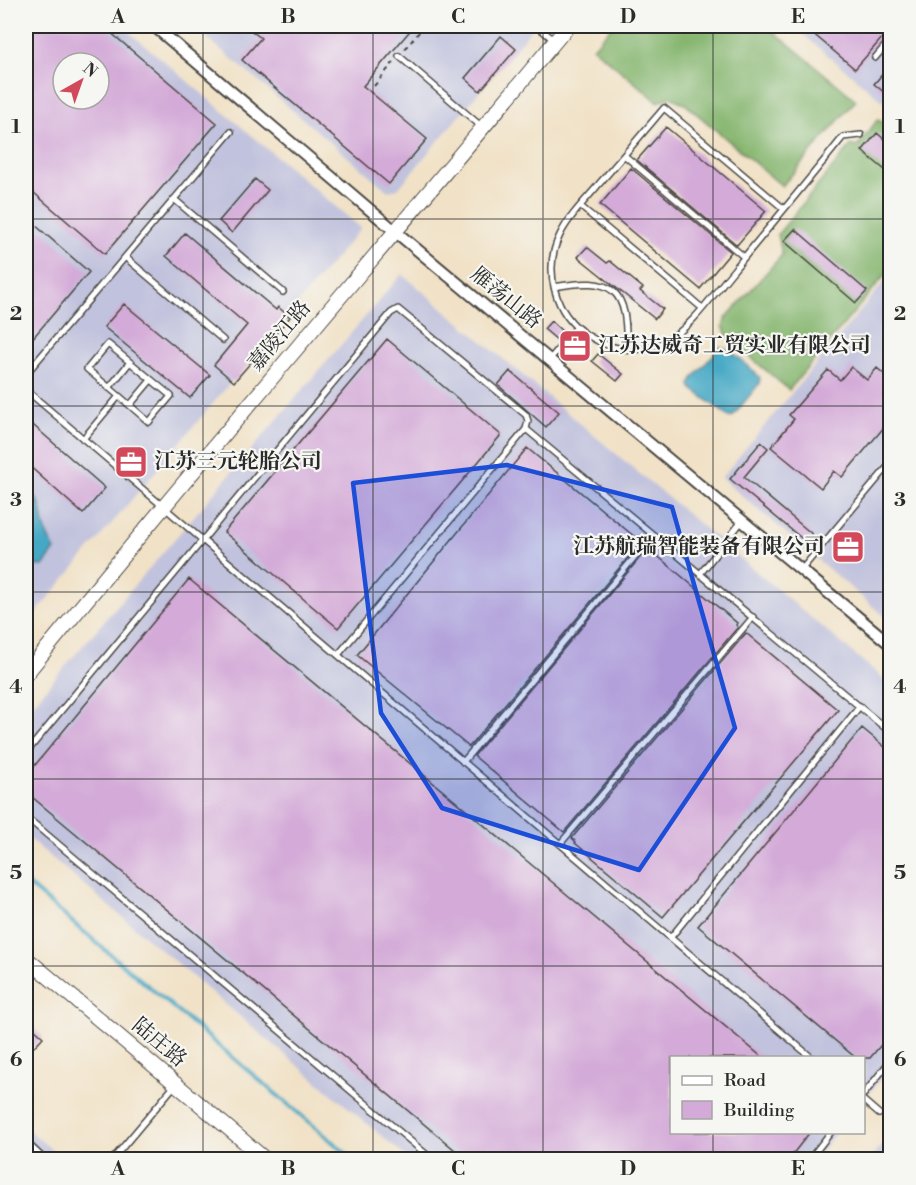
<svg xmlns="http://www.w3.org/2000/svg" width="916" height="1185" font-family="'Libre Bodoni','Noto Serif SC',serif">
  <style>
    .industrial { fill: #c1c2dd; fill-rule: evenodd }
    .forest { fill: #86b670; stroke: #58704e; stroke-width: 1.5 }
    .water { fill: #45a8c5; stroke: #386a78; stroke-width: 1.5 }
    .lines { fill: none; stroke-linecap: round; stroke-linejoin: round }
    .stream { stroke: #45a8c5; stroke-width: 4 }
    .building { fill: #d4abd8; fill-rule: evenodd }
    .service-casing { stroke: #494642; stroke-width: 8 }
    .minor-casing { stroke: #494642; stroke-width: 14 }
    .tertiary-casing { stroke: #494642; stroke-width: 16 }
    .path { stroke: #494642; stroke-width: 2; stroke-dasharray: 4.5 4.5; stroke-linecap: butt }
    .service { stroke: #fff; stroke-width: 5 }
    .minor { stroke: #fff; stroke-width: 10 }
    .tertiary { stroke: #fff; stroke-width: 14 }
    .marked { fill: #1d4ed8; fill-opacity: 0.2; stroke: #1d4ed8; stroke-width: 4.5; stroke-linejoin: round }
    .grid { fill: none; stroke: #2b2b2b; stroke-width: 1.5; stroke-opacity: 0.55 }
    .labels { text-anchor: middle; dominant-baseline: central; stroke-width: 4.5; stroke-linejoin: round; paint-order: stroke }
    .street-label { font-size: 21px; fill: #2b2b2b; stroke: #f6f6f2 }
    .poi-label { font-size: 21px; font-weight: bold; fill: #2b2b2b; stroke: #f6f6f2; text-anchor: start }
    .neatline { fill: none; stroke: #2b2b2b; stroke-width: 2 }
    .grid-label { font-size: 20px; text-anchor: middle; font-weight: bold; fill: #2b2b2b }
  </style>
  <rect width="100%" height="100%" fill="#f6f6f2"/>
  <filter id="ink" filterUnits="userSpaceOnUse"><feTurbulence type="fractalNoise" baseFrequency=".0167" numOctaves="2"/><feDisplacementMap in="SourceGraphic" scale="12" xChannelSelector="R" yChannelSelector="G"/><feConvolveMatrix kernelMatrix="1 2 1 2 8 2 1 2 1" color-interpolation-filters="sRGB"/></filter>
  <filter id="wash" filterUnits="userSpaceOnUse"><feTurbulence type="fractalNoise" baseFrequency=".008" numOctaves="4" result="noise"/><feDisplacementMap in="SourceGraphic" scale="24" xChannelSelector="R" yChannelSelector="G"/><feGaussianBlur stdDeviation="1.35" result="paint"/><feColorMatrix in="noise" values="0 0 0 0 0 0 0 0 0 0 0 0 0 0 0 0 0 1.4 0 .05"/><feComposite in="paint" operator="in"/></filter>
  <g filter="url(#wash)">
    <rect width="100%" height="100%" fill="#f1e2c7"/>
    <path class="industrial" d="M26,26H122L361,228L26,625ZM63,63H99V99H63Z
      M193,26H534L398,189L388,191Z
      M793,26H890V107Z
      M402,274L890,684V1067L864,1100V1058H672V1132L836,1133L814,1159H409L26,836V712Z
      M890,275V621L721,478Z
      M26,1128L63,1159H26Z
      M890,1135V1159H870Z"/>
    <path class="forest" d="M612,26H767L856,100L782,186L685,104L671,97L658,102L593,48Z
      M878,119L890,129V269L789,390L728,338L723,326L726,318L782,255L778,234L851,145L857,147Z"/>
    <path class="water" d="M720,347C732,349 752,369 760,378L759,384L733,416L729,417L691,388L690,384L694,377Z
      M26,489C47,505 39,512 46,532C48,538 52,544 55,550L43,566L26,565Z"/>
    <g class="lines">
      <path class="stream" d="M26,883L354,1160"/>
    </g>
    <g id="blocks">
      <path class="building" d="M26,26H103L217,123L105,254L26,186ZM63,63H99V99H63Z
        M245,26H414L363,86L427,139L389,184L242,60L261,38Z
        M804,26H891V28L855,69Z
        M501,36L516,49L480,91L465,78Z
        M891,64V98L874,84Z
        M666,127L766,211L737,245L637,160Z
        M877,133L891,145V175L862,151Z
        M631,168L731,252L700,289L600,205Z
        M255,179L268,190L232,233L219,221Z
        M26,217L89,272L26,346Z
        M795,229L867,291L856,303L784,241Z
        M185,233L276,310L278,307L290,317L234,382L214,365L247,325L166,256Z
        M587,247L607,263L610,261L643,288L640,291L663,309L655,319L578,257Z
        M124,304L210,375L190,398L104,327Z
        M551,321L564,333L557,340L544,329Z
        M387,339L501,435L338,628L224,532Z
        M598,354L623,374L617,381L592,361Z
        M851,367L867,380L877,368L891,380V419L842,477L834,471L821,488L771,447L794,419L789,415L828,370L840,380Z
        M510,371L559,412L546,427L498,385Z
        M26,419L105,488L83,514L26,463Z
        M761,442L768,448L744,477L812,534L806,542L730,479Z
        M527,448L641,542L469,747L357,655Z
        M648,548L737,623L736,625L738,627L564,832L474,756Z
        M189,579L763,1058H672V1132H810L788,1160H467L26,792V776Z
        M746,633L838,710L663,917L575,843L576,842L572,838Z
        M862,728L891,752V1033L870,1058H856L698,926Z
        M26,1022L43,1037L34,1047L26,1039Z"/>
    </g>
  </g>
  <g filter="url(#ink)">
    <use href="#blocks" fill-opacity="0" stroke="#494642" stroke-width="1.5"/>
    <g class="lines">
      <g class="service-casing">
        <path id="service" d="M537,26L554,40
          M399,56L482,127
          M875,58L890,40
          M624,155L744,257
          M174,199L283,292
          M580,206L702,308
          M784,209L664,108C642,134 621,159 599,184C586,200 569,216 560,235C543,269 554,314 587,335C611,350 638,355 664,342C690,330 715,292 733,271C770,226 807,182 843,137L861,135
          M125,257L223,340
          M554,287C614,276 628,289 626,349
          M550,359L576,328
          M26,374L231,132
          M109,388L130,362
          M26,390L812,1058
          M130,405L151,380
          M526,429L890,732
          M83,439L119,396L149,422L171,396L108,344L87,369L119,396
          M802,569L890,464
          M700,574L742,521
          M26,753L391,313L398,309L526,415L528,421L526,429L338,655
          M463,762L653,535
          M26,817L433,1160
          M560,844L753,617
          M671,937L860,706
          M864,1094L890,1061
          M864,1101L879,1114
          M26,1142L45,1160
          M112,1160L175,1085
          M809,1160L831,1132"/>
      </g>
      <g class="minor-casing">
        <path id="minor" d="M154,26L396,232L890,644"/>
      </g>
      <g class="tertiary-casing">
        <path id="tertiary" d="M26,674C203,456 388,242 568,26
          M26,958L266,1160"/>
      </g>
      <path class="path" d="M405,49L424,26
        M374,86L394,62"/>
      <use href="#service" class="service"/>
      <use href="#minor" class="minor"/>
      <use href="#tertiary" class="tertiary"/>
    </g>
  </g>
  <path class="marked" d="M507,465L672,507L735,728L639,870L442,808L381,713L353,483Z"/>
  <path class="grid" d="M203,26V1160M373,26V1160M543,26V1160M713,26V1058M26,219H890M26,406H890M26,592H890M26,779H890M26,966H890M713,1132V1160"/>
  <defs>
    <g id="office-square" transform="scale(1.725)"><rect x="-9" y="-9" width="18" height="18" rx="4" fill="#d1495b" stroke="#f6f6f2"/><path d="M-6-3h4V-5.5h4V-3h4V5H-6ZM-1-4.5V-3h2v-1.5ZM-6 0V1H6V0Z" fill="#fff"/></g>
  </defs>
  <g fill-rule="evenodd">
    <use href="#office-square" x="575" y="346"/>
    <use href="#office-square" x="131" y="462"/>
    <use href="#office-square" x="848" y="547"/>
  </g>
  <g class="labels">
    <g class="street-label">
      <text transform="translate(506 298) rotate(39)">雁荡山路</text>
      <text transform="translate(280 336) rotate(-50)">嘉陵江路</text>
      <text transform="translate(159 1043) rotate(40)">陆庄路</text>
    </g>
    <g class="poi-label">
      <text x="598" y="346">江苏达威奇工贸实业有限公司</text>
      <text x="154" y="462">江苏三元轮胎公司</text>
      <text x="825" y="547" text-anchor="end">江苏航瑞智能装备有限公司</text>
    </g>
  </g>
  <rect width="916" height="1185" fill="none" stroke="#f6f6f2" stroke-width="66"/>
  <rect x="670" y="1056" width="195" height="78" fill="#f6f6f2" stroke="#a5a5a2" stroke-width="1.5"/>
  <rect x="682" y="1076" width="30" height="9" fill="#ffffff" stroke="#a5a5a2" stroke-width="1.5"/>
  <text x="724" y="1086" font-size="18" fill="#2b2b2b">Road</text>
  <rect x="682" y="1101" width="30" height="18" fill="#d4abd8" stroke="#a5a5a2" stroke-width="1.5"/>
  <text x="724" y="1116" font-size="18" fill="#2b2b2b">Building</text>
  <g transform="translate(81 81) rotate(40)"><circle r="28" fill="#f6f6f2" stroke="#a5a5a2" stroke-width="1.5"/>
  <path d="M0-4.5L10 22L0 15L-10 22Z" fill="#d1495b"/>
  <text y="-9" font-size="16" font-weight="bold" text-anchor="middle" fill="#2b2b2b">N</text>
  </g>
  <rect x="33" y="33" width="850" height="1119" class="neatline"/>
  <g class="grid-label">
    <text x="118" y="23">A</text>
    <text x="288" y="23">B</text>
    <text x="458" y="23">C</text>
    <text x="628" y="23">D</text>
    <text x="798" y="23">E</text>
    <text x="16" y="133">1</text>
    <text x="900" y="133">1</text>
    <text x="16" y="320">2</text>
    <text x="900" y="320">2</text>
    <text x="16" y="506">3</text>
    <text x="900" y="506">3</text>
    <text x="16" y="693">4</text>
    <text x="900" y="693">4</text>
    <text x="16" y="879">5</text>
    <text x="900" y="879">5</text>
    <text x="16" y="1066">6</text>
    <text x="900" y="1066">6</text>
    <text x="118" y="1175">A</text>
    <text x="288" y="1175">B</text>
    <text x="458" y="1175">C</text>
    <text x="628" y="1175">D</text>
    <text x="798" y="1175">E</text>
  </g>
</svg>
